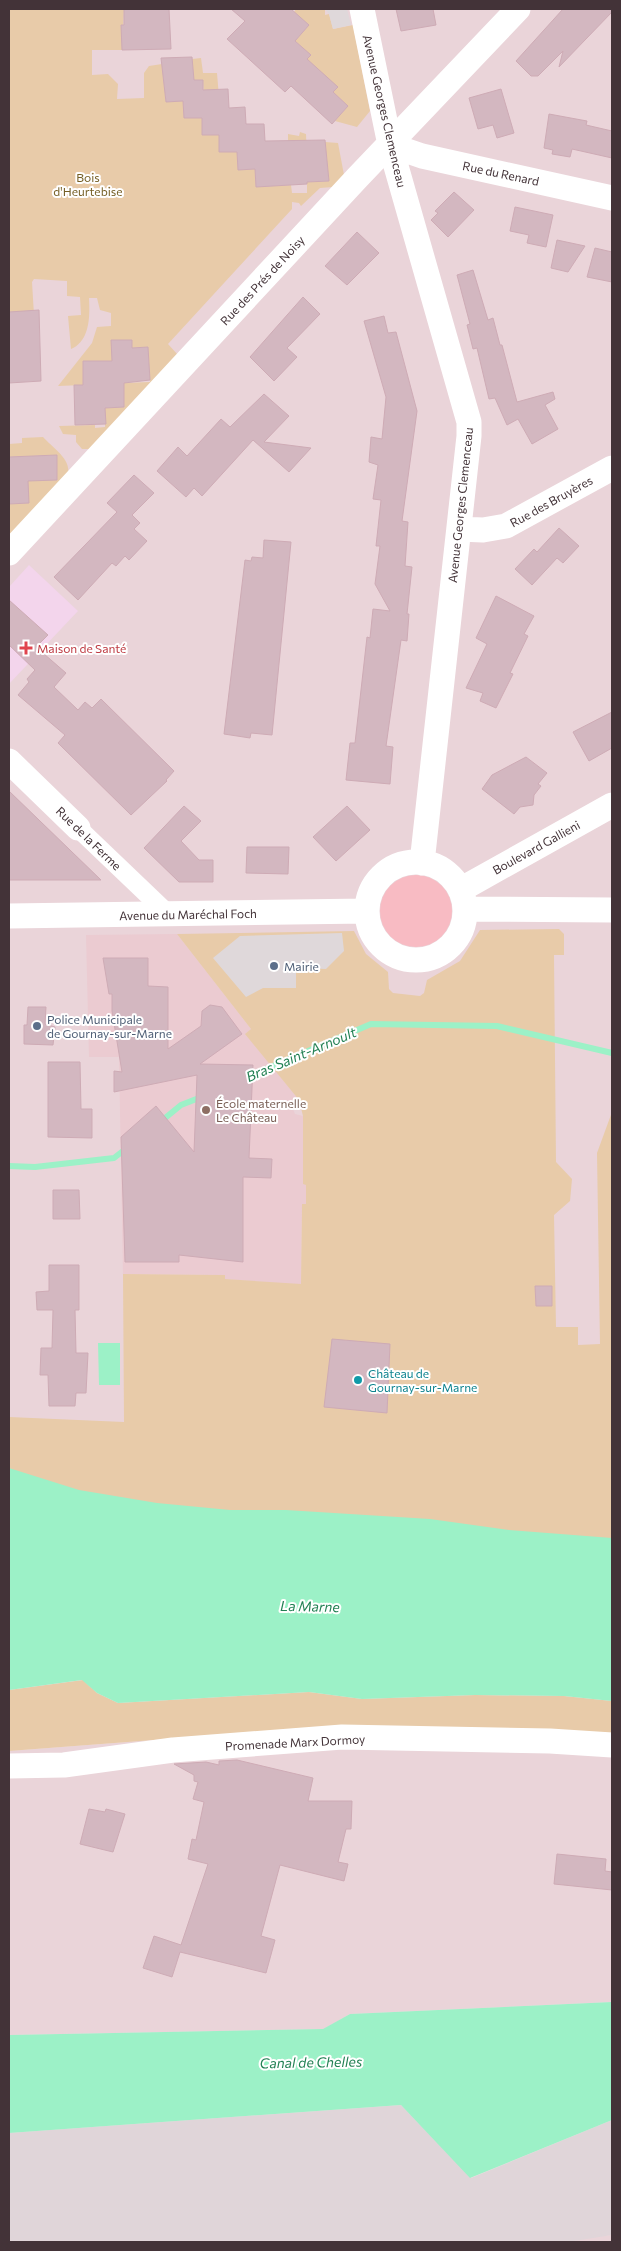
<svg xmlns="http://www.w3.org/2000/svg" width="621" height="2251" font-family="Commissioner,sans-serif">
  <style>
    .residential { fill: #ead4d9 }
    .industrial { fill: #e0d5d9 }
    .education { fill: #ebcbd1 }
    .medical { fill: #f3d5ec }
    .green { fill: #e8cba9 }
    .sand { fill: #f8bbc3 }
    .parking { fill: #dfd8da }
    .water { fill: #9cf1c7 }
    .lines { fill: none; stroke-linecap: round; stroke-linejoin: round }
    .stream { stroke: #9cf1c7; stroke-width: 6 }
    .building { fill: #d3b7c0; stroke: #ceabb5 }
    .pedestrian { stroke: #fff; stroke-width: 19 }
    .minor { stroke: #fff; stroke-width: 25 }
    .health-dot { fill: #e0444e; stroke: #fff; stroke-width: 2 }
    .service-dot { fill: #5c6f8a; stroke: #fff; stroke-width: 2 }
    .education-dot { fill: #8d6e63; stroke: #fff; stroke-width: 2 }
    .culture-dot { fill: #0f9aa8; stroke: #fff; stroke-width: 2 }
    .labels { text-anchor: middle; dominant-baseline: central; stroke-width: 4; stroke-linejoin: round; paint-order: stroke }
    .street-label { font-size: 12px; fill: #433338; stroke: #fff }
    .park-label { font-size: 12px; fill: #755f25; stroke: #fff }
    .health-label { font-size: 12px; fill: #be3a42; stroke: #fff; text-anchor: start }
    .service-label { font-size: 12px; fill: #4e5e75; stroke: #fff; text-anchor: start }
    .education-label { font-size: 12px; fill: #785e54; stroke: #fff; text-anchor: start }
    .culture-label { font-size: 12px; fill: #0d838f; stroke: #fff; text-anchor: start }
    .water-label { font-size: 14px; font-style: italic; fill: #228053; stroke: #fff }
  </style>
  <rect width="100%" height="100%" fill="#f2e2e5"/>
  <path class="residential" d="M9,9H612V1538L9,1468Z
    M325,1727L612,1735V2002L350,2014L324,2029L9,2035V1751Z
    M612,2235V2242H568L594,2236Z"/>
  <path class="industrial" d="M401,2105L471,2178L612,2120V2235L568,2242H9V2133Z"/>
  <path class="education" d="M177,934L251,1029L246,1034L299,1100L292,1107L295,1114L303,1116V1184H306V1204H302L301,1285L225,1279V1275L123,1274L119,1057H89L86,935Z"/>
  <path class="medical" d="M29,565L78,611L9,684V587Z"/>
  <path class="green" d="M9,9H124L122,50H92V75L108,74L118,84L117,99L144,98V73L149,66L162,64L166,102L183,101L184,118H202V135H219V152H237L238,170L255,169L256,187L291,185L292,193H307V182L329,181L325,142L338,143L344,175L333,187L320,188L301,206L299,203L292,202V209L168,344L178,355L90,449H82L76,442V435L63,434L59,426L95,425V428L105,427V408L124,407V383L150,382L148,347L132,348V340H112V361L83,385L58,386L92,343L97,327L111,326V313L100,310L97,298H89C90,316 90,341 71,349L68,316L81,315L80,297L67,296V281L34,279L32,282L34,315L9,312Z
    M296,9H325V15L329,14L333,29L353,25L370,111L357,127L335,121L348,106L333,92L307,59L311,55L295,41L309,25L294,12Z
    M201,58L203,73H217L219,97H204L203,80H194L192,59Z
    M300,132L306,134L307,158L288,141V134L299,136Z
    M43,437C52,447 71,459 68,473L9,537V504L28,503V479H57L56,455L9,457V444L22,443V438Z
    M559,929L564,934V955H554L556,1162L572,1179L570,1201L554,1215L556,1327H578V1345L600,1344L597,1153L612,1112V1560L9,1497V1417L124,1422L123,1274L225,1275V1279L301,1284L302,1204H306V1185L303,1184V1116L299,1100L245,1034L251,1029L177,934L354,931L366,954L388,972L389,989L393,993L420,996L424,993L427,980L460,961L480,930Z
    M83,1680L97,1693L118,1703L309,1692L362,1699L475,1695L564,1696L612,1701V1735L325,1727L9,1751V1690Z"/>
  <path class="sand" d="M380 911a36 36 0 1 1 72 0a36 36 0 1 1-72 0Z"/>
  <path class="parking" d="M325,9H347L351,25L333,29L329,14Z
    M342,933L344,951L326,969L296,968V988H263L246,997L213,958L240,936Z"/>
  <path class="water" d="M98,1343H120V1385H99Z
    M9,1468L79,1490L157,1503L230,1510H286L430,1519L509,1530L612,1538V1701L564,1696L475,1695L362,1699L309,1692L118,1703L97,1693L82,1680L9,1690Z
    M612,2002V2120L470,2178L401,2105L9,2133V2035L323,2029L350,2014Z"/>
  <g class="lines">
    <path class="stream" d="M245,1078L371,1024L497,1026L612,1053
      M159,1123L181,1105L204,1096
      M9,1166L35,1167L114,1158L128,1147"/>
  </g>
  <path class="building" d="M124,9H169L171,49L122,50L121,25H124Z
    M231,9H291L309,25L295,41L311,55L307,59L338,87L333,92L348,106L332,124L291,86L285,92L227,39L245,21Z
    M396,9H433L436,25L401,31Z
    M563,9H612V12L559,67L563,51L538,76H531L516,61Z
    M192,57L194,80H203V90L228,89L229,108L245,107L246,124H264L265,141L325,140L329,181L307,182V184L256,187L255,169L238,170L237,152H219V135H202V118H184L183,101L166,102L161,58Z
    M501,89L514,133L497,138L493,125L478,129L469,98Z
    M549,114L587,121L586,125L612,131V158L572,149L570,157L552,154L553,150L544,148Z
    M454,192L474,210L448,237L431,220L438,213L435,211Z
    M515,207L553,215L546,247L527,243L529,235L510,231Z
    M357,232L379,253L347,285L325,266Z
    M557,240L585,246L568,272L551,268Z
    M595,248L612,252V282L587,277Z
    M473,270L488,320L493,318L500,345H502L517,402L553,392L555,399L545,405L558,429L532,444L518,419L507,425L495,398L489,399L477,348L473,349L467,325L470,324L457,275Z
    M303,297L320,314L287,348L297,357L274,381L250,357Z
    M39,310L41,381L9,383V312Z
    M384,316L388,333L396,332L417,411L402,521L408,522L405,566L412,567L407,614H409L407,641L401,640L386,746L393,747L390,784L346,780L350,743H355L367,637L370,638L373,609L390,611L375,584L380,546H376L381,500L373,499L378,465L369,462L371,437L382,439L386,397L364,321Z
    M111,340H132V348L148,347L150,380L124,383V407L105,408L106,424L75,425L74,385H83V361H112Z
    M264,394L289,416L264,442L311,448L289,472L253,440L202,496L194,488L186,497L157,471L178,447L187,456L221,419L230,427Z
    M57,455V480L28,481L29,503L9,504V457Z
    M134,475L154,493L132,515L140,523L134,529L147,541L129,560L125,556L116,566L112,563L78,600L54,577L117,512L107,503Z
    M559,528L579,546L563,563L557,558L532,585L515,569L534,549L537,552Z
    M264,540L291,542L272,735L251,733L250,738L224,734L245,560L251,561L252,557L263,558Z
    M496,596L534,616L524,634L528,636L510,673L513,674L496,708L480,701L483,693L466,688L487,644L476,638Z
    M9,600L48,635L36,647L66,673L54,687L78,710L85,702L92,708L101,699L174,771L166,780L167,781L131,815L58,743L65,735L18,695L29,682L27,679L35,670L9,645Z
    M612,712V748L589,761L573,732Z
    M526,757L547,773L538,784L541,786L534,795L533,805L520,807L514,814L482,789L492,775Z
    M9,791L101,880H9Z
    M184,806L201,821L181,841L199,860H213V882H179L144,848Z
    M347,806L370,830L336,861L313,837Z
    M247,847H289L288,874L246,873Z
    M103,958H148V986L168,987V1049L201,1026L202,1011L210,1005L222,1007L242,1034L200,1064L253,1065L249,1158L272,1159L271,1178L243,1177V1262L179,1255V1262H125L121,1137L156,1106L194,1152L197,1075L114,1092V1071L122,1072L112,1011V994H109Z
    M28,1007H46L45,1024L55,1027L53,1045L24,1044V1025H27Z
    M48,1062H80L81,1109H92V1138L48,1137Z
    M53,1190H79L80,1219H53Z
    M49,1265H79V1310H75L76,1353H88L86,1393H76L75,1406H49L48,1375H40L41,1348H52L53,1310H37L36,1292L49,1291Z
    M535,1286H552V1306H536Z
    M332,1339L390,1344L387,1413L324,1407Z
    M237,1760L313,1778L308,1801H352L351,1829H346L338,1862L348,1864L344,1881L280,1865L261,1936L275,1940L266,1973L180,1952L172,1977L143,1968L154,1936L181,1945L208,1864L188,1859L192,1839L196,1840L204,1802L193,1799L198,1782L194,1781V1775L174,1764L206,1762L219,1765V1761Z
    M89,1809L105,1812L106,1809L125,1814L113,1852L80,1844Z
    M557,1854L606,1859L605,1871L612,1872V1890L554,1884Z"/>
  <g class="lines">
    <path class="pedestrian" d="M78,828L168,914"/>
    <path class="minor" d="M362,9L390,145L469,422V436L422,863
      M390,145L422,156L612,198
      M459,529L483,530L506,526L612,468
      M9,553L357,178L518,9
      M9,761L78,828
      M367 911a49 49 0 1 1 98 0a49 49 0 1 1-98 0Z
      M460,890L612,805
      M465,909L612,910
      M9,916L367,911
      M9,1766L64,1765L173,1750L342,1737L550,1741L612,1745"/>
  </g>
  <path class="health-dot" d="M23.5 640.5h5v5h5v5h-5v5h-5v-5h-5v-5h5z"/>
  <g class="service-dot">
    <circle cx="274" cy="966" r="5"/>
    <circle cx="37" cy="1026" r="5"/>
  </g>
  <circle class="education-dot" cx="206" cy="1110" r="5"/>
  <circle class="culture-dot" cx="358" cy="1380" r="5"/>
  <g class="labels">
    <g class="street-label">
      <text transform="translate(385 111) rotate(77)">Avenue Georges Clemenceau</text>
      <text transform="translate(501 173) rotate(12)">Rue du Renard</text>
      <text transform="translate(262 280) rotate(-47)">Rue des Prés de Noisy</text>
      <text transform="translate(551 501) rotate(-29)">Rue des Bruyères</text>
      <text transform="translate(460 505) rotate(-84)">Avenue Georges Clemenceau</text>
      <text transform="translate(89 838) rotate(44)">Rue de la Ferme</text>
      <text transform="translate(536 847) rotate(-29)">Boulevard Gallieni</text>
      <text transform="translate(188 914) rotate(-1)">Avenue du Maréchal Foch</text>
      <text transform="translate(295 1742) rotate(-3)">Promenade Marx Dormoy</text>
    </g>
    <g class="park-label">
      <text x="88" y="177">Bois<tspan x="88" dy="14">d'Heurtebise</tspan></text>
    </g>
    <g class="health-label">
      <text x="37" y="648">Maison de Santé</text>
    </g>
    <g class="service-label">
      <text x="284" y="966">Mairie</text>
      <text x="47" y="1019">Police Municipale<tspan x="47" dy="14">de Gournay-sur-Marne</tspan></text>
    </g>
    <g class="education-label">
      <text x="216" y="1103">École maternelle<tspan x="216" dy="14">Le Château</tspan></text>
    </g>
    <g class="culture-label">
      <text x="368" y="1373">Château de<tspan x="368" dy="14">Gournay-sur-Marne</tspan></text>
    </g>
    <g class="water-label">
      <text transform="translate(301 1054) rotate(-23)">Bras Saint-Arnoult</text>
      <text transform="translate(310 1606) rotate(1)">La Marne</text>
      <text transform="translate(311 2062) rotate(-1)">Canal de Chelles</text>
    </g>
  </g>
  <rect width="621" height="2251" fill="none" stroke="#433338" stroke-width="20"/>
</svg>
